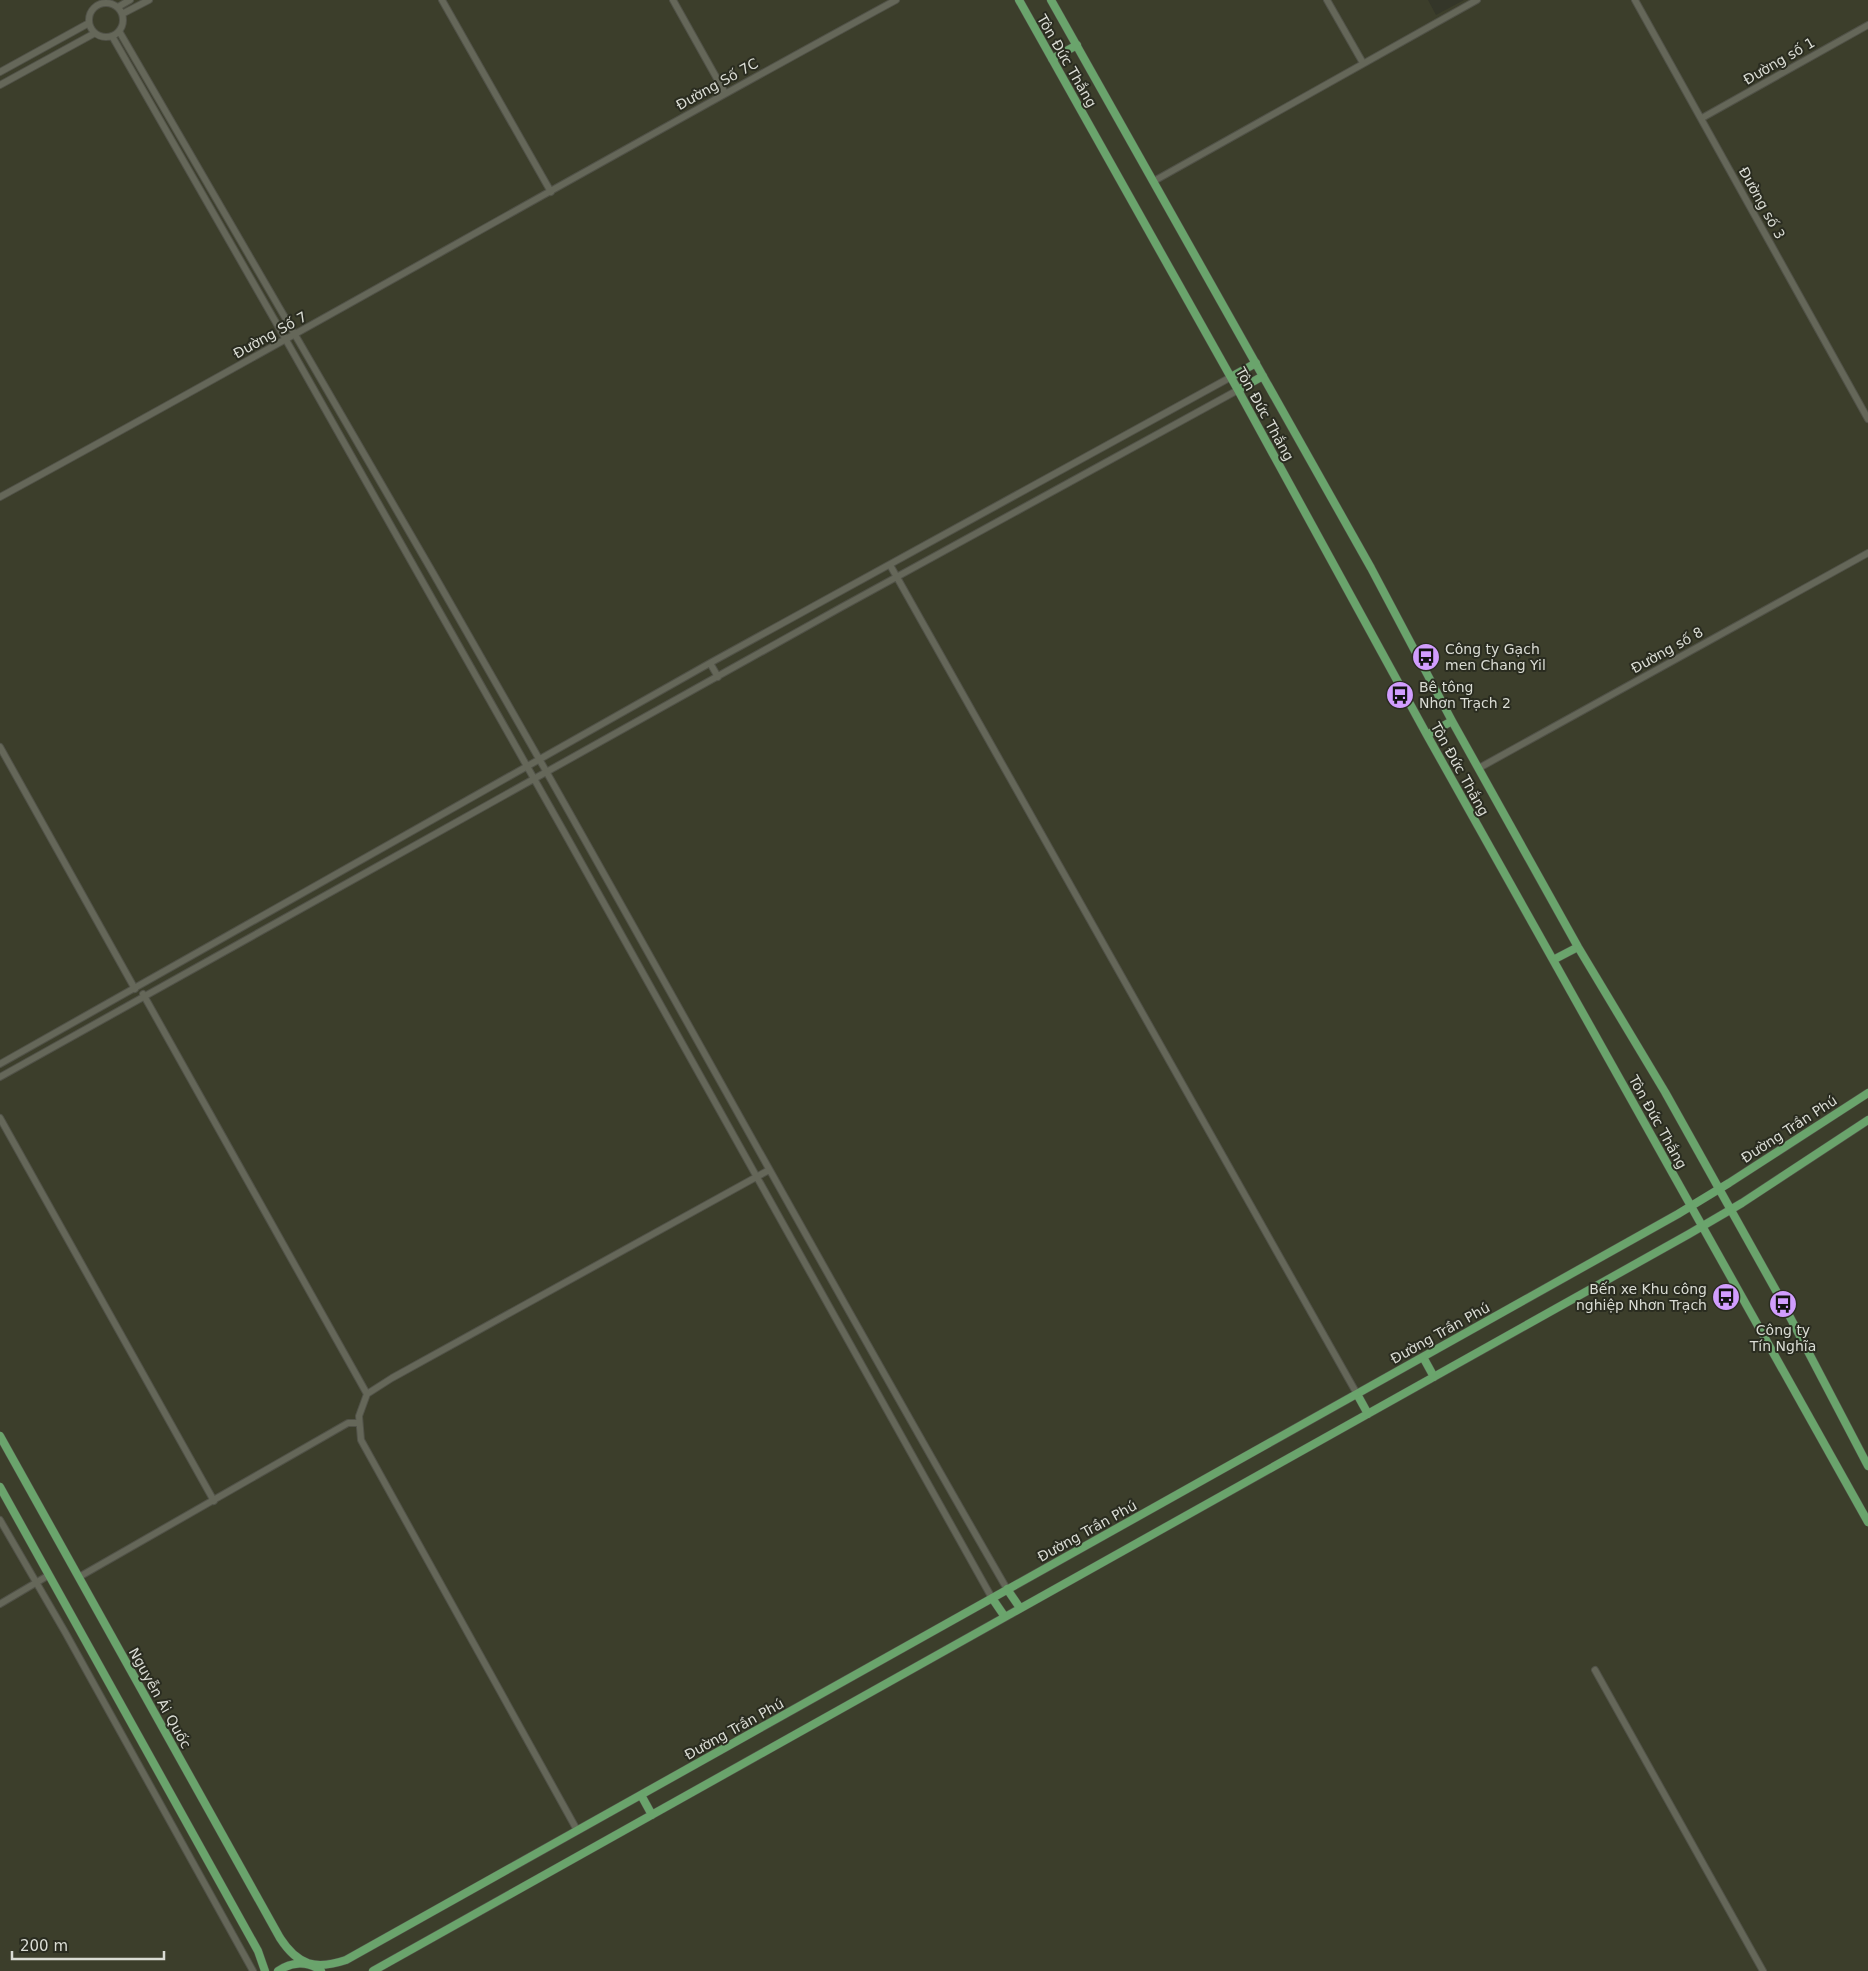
<svg xmlns="http://www.w3.org/2000/svg" width="1868" height="1971" font-family="'DejaVu Sans',sans-serif">
  <style>
    .built { fill: #3c3e2b }
    .lines { fill: none; stroke-linecap: round; stroke-linejoin: round }
    .minor-casing { stroke: #515248; stroke-width: 8 }
    .major-casing { stroke: #515248; stroke-width: 9 }
    .minor { stroke: #656759; stroke-width: 6 }
    .major { stroke: #6aa46c; stroke-width: 8 }
    .labels { text-anchor: middle; dominant-baseline: central; stroke-width: 4; stroke-linejoin: round; paint-order: stroke }
    .street-label { font-size: 14px; fill: #dadcd4; stroke: #2a2c20 }
    .poi-label { font-size: 14px; fill: #dadcd4; stroke: #2a2c20; text-anchor: start }
  </style>
  <rect width="100%" height="100%" fill="#343629"/>
  <path class="built" d="M0,0H1428L1436,15L1464,0H1868V1971H0Z"/>
  <g class="lines">
    <g class="minor-casing">
      <path id="minor" d="M442,0L551,192
        M673,0L725,93
        M1327,0L1363,63
        M1635,0L1868,419
        M89 20a17 17 0 1 1 34 0a17 17 0 1 1-34 0Z
        M118,7L130,0
        M122,14L149,0
        M119,31C260,272 400,514 538,757C695,1034 848,1314 1007,1589
        M112,36L286,340L563,830L992,1598
        M0,72L89,23
        M0,85L95,33
        M1702,118L1868,25
        M1154,181L1477,0
        M0,497C300,334 596,163 896,0
        M890,565L1357,1394
        M710,663L718,677
        M0,747L135,989
        M1479,768L1868,553
        M143,994L367,1394
        M0,1064L710,663L1231,377
        M0,1077L840,608L1238,390
        M0,1118L214,1501
        M0,1520L65,1632L253,1971
        M79,1577L348,1423H358
        M0,1604L49,1575
        M1595,1670L1763,1971
        M577,1830L361,1440L359,1416L367,1394L392,1378L769,1170"/>
    </g>
    <g class="major-casing">
      <path id="major" d="M1019,0L1238,390L1427,735L1868,1522
        M1051,0L1371,568L1452,721L1578,947L1665,1092L1779,1296L1868,1466
        M1052,59L1077,45
        M1231,377L1256,363
        M1238,390L1263,376
        M1427,735L1452,721
        M1553,960L1578,947
        M1423,1357L1434,1377
        M1357,1394L1368,1414
        M0,1436L280,1938C298,1966 316,1970 346,1960L1678,1214L1729,1183L1868,1093
        M0,1487L258,1951L265,1971
        M1007,1589L1020,1608
        M992,1598L1005,1617
        M641,1795L652,1815
        M278,1971C291,1962 308,1960 321,1971
        M373,1971L1689,1234L1742,1203L1868,1120"/>
    </g>
    <use href="#minor" class="minor"/>
    <use href="#major" class="major"/>
  </g>
  <defs>
    <g id="bus-disc" transform="scale(1.4375)"><circle r="9.5" fill="#d19dfe" stroke="#2a2c20"/><path d="M-5-6H5V4H4V6H2V4H-2V6H-4V4H-5ZM-3.5-4V0h7V-4ZM-3.5 1.2v1.5H-2V1.2ZM2 1.2v1.5H3.5V1.2Z" fill="#111"/></g>
  </defs>
  <g fill-rule="evenodd">
    <use href="#bus-disc" x="1426" y="657"/>
    <use href="#bus-disc" x="1400" y="695"/>
    <use href="#bus-disc" x="1726" y="1297"/>
    <use href="#bus-disc" x="1783" y="1304"/>
  </g>
  <g class="labels">
    <g class="street-label">
      <text transform="translate(1067 61) rotate(60)">Tôn Đức Thắng</text>
      <text transform="translate(1779 61) rotate(-30)">Đường số 1</text>
      <text transform="translate(717 84) rotate(-29)">Đường Số 7C</text>
      <text transform="translate(1762 203) rotate(61)">Đường số 3</text>
      <text transform="translate(270 335) rotate(-29)">Đường Số 7</text>
      <text transform="translate(1265 414) rotate(61)">Tôn Đức Thắng</text>
      <text transform="translate(1667 650) rotate(-29)">Đường số 8</text>
      <text transform="translate(1460 769) rotate(61)">Tôn Đức Thắng</text>
      <text transform="translate(1658 1122) rotate(61)">Tôn Đức Thắng</text>
      <text transform="translate(1789 1129) rotate(-33)">Đường Trần Phú</text>
      <text transform="translate(1440 1333) rotate(-29)">Đường Trần Phú</text>
      <text transform="translate(1087 1531) rotate(-29)">Đường Trần Phú</text>
      <text transform="translate(160 1698) rotate(61)">Nguyễn Ái Quốc</text>
      <text transform="translate(734 1729) rotate(-29)">Đường Trần Phú</text>
    </g>
    <g class="poi-label">
      <text x="1445" y="649">Công ty Gạch<tspan x="1445" dy="16">men Chang Yil</tspan></text>
      <text x="1419" y="687">Bê tông<tspan x="1419" dy="16">Nhơn Trạch 2</tspan></text>
      <text x="1707" y="1289" text-anchor="end">Bến xe Khu công<tspan x="1707" dy="16">nghiệp Nhơn Trạch</tspan></text>
      <text x="1783" y="1330" text-anchor="middle">Công ty<tspan x="1783" dy="16">Tín Nghĩa</tspan></text>
    </g>
  </g>
  <path d="M12 1951v8h152v-8" fill="none" stroke="#dadcd4" stroke-width="2.5"/>
  <text x="20" y="1951" font-size="15" fill="#dadcd4" stroke="#2a2c20" stroke-width="4" paint-order="stroke">200 m</text>
</svg>
